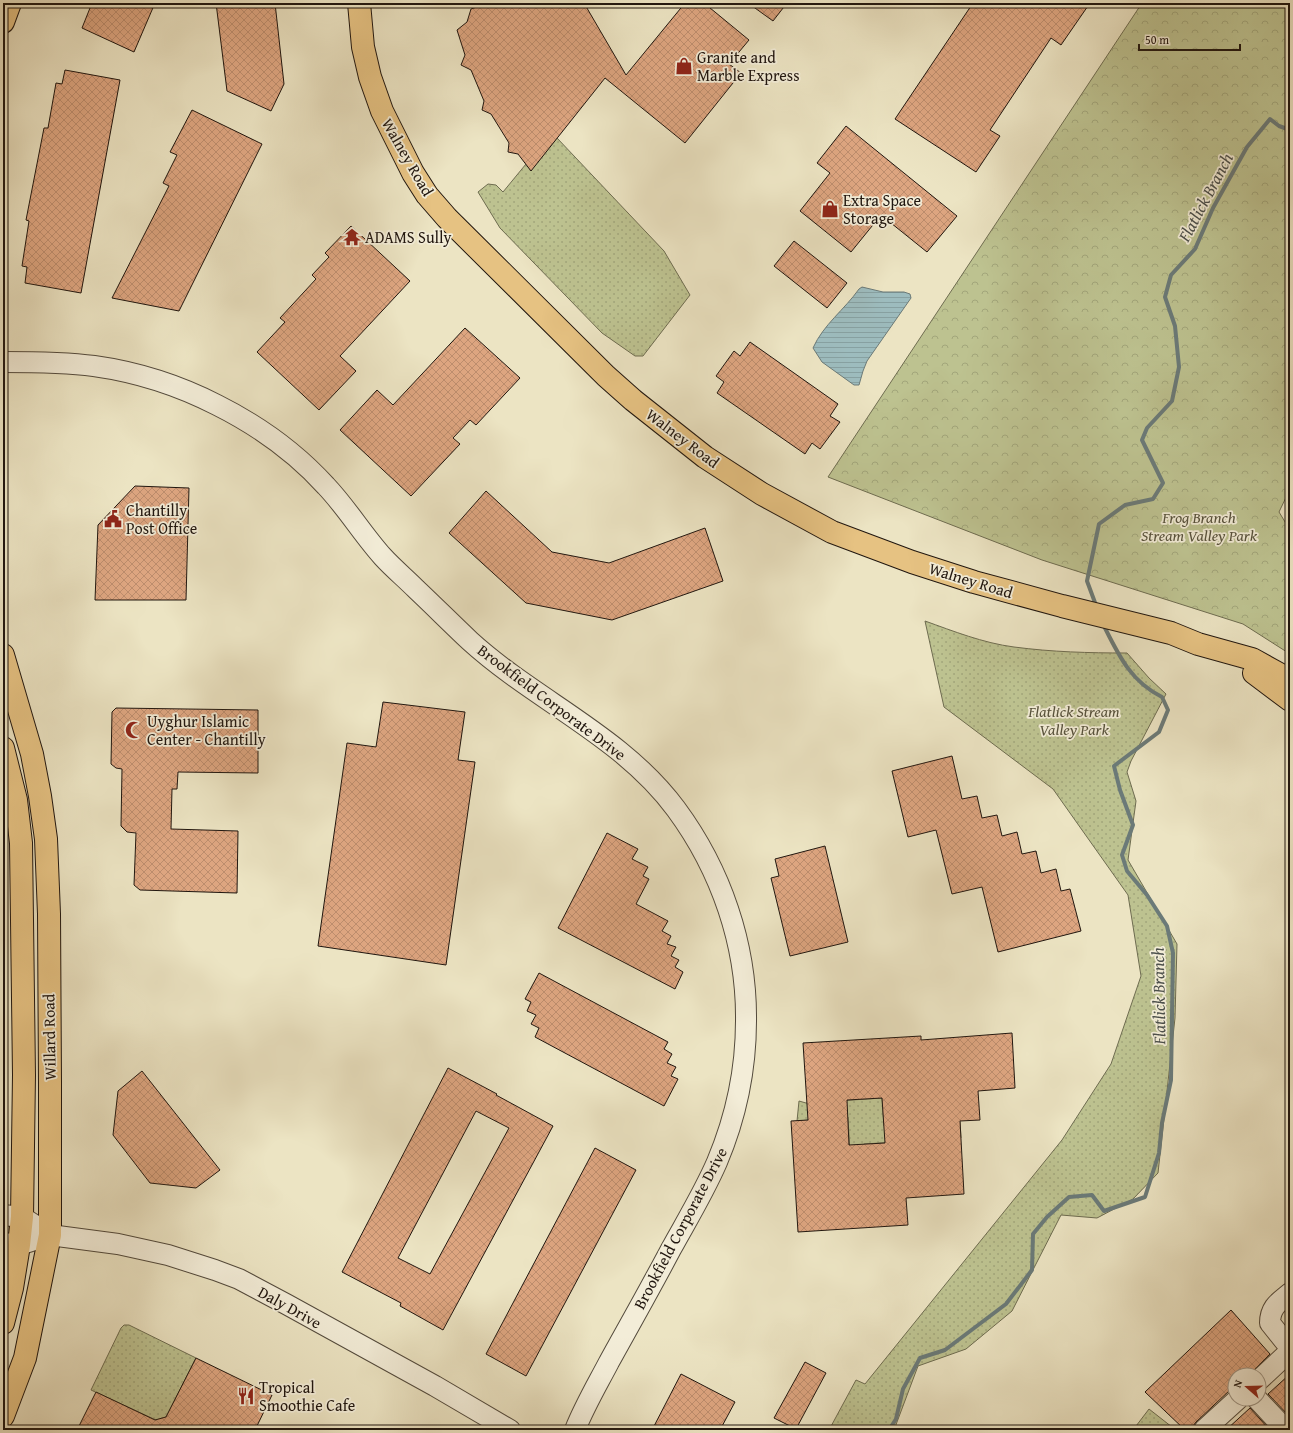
<svg xmlns="http://www.w3.org/2000/svg" width="1293" height="1433" font-family="'Gentium Book Plus',serif">
  <style>
    .green { fill: url(#green-dots); stroke: #6e6c50 }
    .forest { fill: url(#forest-crowns); stroke: #6e6c50 }
    .water { fill: url(#water-rules); stroke: #6b7a78 }
    .lines { fill: none; stroke-linecap: round; stroke-linejoin: round }
    .stream { stroke: #6b7a78; stroke-width: 4 }
    .building { fill: url(#building-cross-hatch); stroke: #20160f; fill-rule: evenodd }
    .minor-casing { stroke: #534a3c; stroke-width: 22 }
    .major-casing { stroke: #20160f; stroke-width: 24 }
    .minor { stroke: #f3edd8; stroke-width: 20 }
    .major { stroke: #e6c282; stroke-width: 22 }
    .labels { text-anchor: middle; dominant-baseline: central; stroke-width: 3.5; stroke-linejoin: round; paint-order: stroke }
    .poi-label { font-size: 16px; fill: #20160f; stroke: #f3edd8; text-anchor: start }
    .street-label { font-size: 16px; fill: #20160f; stroke: #f3edd8 }
    .park-label { font-size: 16px; font-style: italic; fill: #57523c; stroke: #f3edd8 }
    .water-label { font-size: 17px; font-style: italic; fill: #4c504c; stroke: #f3edd8 }
  </style>
  <defs>
    <pattern id="green-dots" width="8" height="8" patternUnits="userSpaceOnUse"><rect width="8" height="8" fill="#bdc290"/><path d="M2 2h.1M6 6h.1" fill="none" stroke="#a2a67b" stroke-width="1.8" stroke-linecap="round"/></pattern>
    <pattern id="forest-crowns" width="20" height="18" patternUnits="userSpaceOnUse"><rect width="20" height="18" fill="#bdc290"/><path d="M2 6a3 3 0 1 1 6 0M12 15a3 3 0 1 1 6 0" fill="none" stroke="#a2a67b"/></pattern>
    <pattern id="water-rules" width="6" height="5" patternUnits="userSpaceOnUse"><rect width="6" height="5" fill="#9dbcbe"/><path d="M0 2.5h6" fill="none" stroke="#87a1a2"/></pattern>
    <pattern id="building-cross-hatch" width="8" height="8" patternUnits="userSpaceOnUse"><rect width="8" height="8" fill="#dda580"/><path d="M0 0l8 8M0 8l8-8" fill="none" stroke="#bd8d6d"/></pattern>
  </defs>
  <rect width="100%" height="100%" fill="#ece4c3"/>
  <filter id="stains"><feTurbulence type="fractalNoise" baseFrequency=".005" numOctaves="4"/><feColorMatrix values="0 0 0 0 .2 0 0 0 0 .09 0 0 0 0 .02 0 0 0 .5 -.17"/></filter>
  <radialGradient id="worn" r=".72"><stop offset=".6" stop-color="#630" stop-opacity="0"/><stop offset="1" stop-color="#630" stop-opacity=".3"/></radialGradient>
  <path class="green" d="M557,138L664,251L690,295L643,356H635L602,333L500,228L478,192L488,184L496,185L503,192L526,164Z
    M925,621C953,631 983,643 1014,647C1052,652 1089,653 1127,653L1149,678L1166,694L1131,761L1127,772L1136,801L1128,860L1177,944L1175,1018L1158,1173L1133,1199L1097,1218L1061,1215L1012,1311L966,1349L918,1366L894,1430H829L856,1380L865,1384L1062,1140L1111,1064L1141,976L1128,895L1053,789L944,707Z
    M882,1098L884,1126L960,1122L961,1138L864,1144L851,1173L848,1117L797,1121L799,1101L806,1103Z
    M124,1325H129L196,1358L166,1417L156,1420L91,1390L121,1328Z
    M1149,1409L1172,1427L1170,1430H1133Z"/>
  <path class="forest" d="M1142,3H1290V489L1279,512L1290,530V654L1243,624L1042,560L828,477Z"/>
  <path class="water" d="M862,287L883,292H904L910,294L911,298L867,361L863,371L859,385H854L822,362L813,348C823,325 845,309 859,289Z"/>
  <g class="lines">
    <path class="stream" d="M1097,608L1087,581L1099,524L1125,505L1153,499L1163,483L1142,440L1147,428L1172,401L1179,367L1175,326L1165,297L1171,275L1195,249L1213,208L1247,147L1270,119L1279,126L1290,130
      M889,1430L896,1419L903,1389L920,1358L945,1350L1006,1304L1032,1270L1033,1234L1047,1217L1069,1197L1092,1195L1104,1211L1145,1197L1159,1153L1162,1123L1171,1080L1173,953L1167,926L1147,895L1127,871L1122,855L1133,825L1120,790L1114,766L1159,732L1168,710L1162,697C1130,681 1118,654 1103,624"/>
  </g>
  <path class="building" d="M92,3H155L134,52L82,28Z
    M216,3H275L284,84L271,111L227,91Z
    M488,3H584L626,75L685,3H704L749,40L729,64L741,73L685,143L605,78L531,171L518,154L508,152L509,143L491,114L482,110L484,101L471,70L461,65L465,55L457,30L467,22L471,9Z
    M748,3H787L773,21Z
    M973,3H1090L1061,45L1051,38L990,130L1000,136L976,172L895,119Z
    M65,70L120,80L81,293L25,283L27,267L22,266L29,221L26,220L44,128H48L56,83L62,84Z
    M192,110L262,144L179,311L112,298L169,186L163,183L177,155L170,152Z
    M846,126L957,216L927,252L881,215L851,252L800,211L830,173L817,163Z
    M351,226L410,281L340,356L356,371L319,410L257,352L285,322L280,318L316,279L312,275L329,257L325,253Z
    M794,241L847,283L827,308L774,266Z
    M465,328L520,378L476,425L470,420L453,438L460,444L411,496L340,430L377,390L393,405Z
    M750,342L838,404L830,416L840,422L820,449L812,443L805,454L717,393L724,382L716,376L734,351L740,356Z
    M135,486L189,488L186,600H95L98,525Z
    M486,491L552,552L609,563L705,528L723,581L612,620L526,603L449,533Z
    M383,702L465,712L458,760L475,762L446,965L318,946L347,743L376,747Z
    M116,708L258,710V773L178,772L177,789H172L171,829L238,831L237,893L140,890L134,885L136,833L127,832L121,826L122,769L116,768L111,764L112,712Z
    M952,756L962,799L977,796L982,818L997,815L1002,836L1017,832L1022,854L1036,851L1041,873L1056,869L1061,891L1070,889L1081,931L998,952L982,887L952,894L936,830L908,837L892,771Z
    M607,833L638,849L632,859L648,867L643,876L649,879L636,904L668,921L662,931L671,936L667,944L676,947L671,956L679,960L675,967L683,972L675,989L558,928Z
    M825,846L848,942L790,956L771,878L779,876L775,859Z
    M539,973L668,1042L664,1049L672,1054L667,1063L676,1067L671,1076L678,1079L664,1106L535,1037L539,1028L531,1024L536,1015L527,1011L531,1002L525,999Z
    M1012,1033L1015,1088L978,1091L980,1120L960,1121L964,1194L906,1198L908,1225L798,1232L791,1121L808,1120L803,1043L921,1036V1040ZM882,1098L885,1143L849,1145L847,1100Z
    M448,1068L497,1094L496,1095L553,1126L443,1330L400,1306L401,1303L342,1272ZM476,1111L509,1128L430,1274L398,1258Z
    M142,1071L220,1170L196,1188L150,1183L113,1135L118,1091Z
    M595,1148L636,1170L526,1376L486,1354Z
    M1231,1310L1270,1354L1249,1375H1235V1388L1230,1390L1196,1422L1193,1426V1430H1185L1145,1392Z
    M196,1358L272,1395L255,1430H77L96,1392L155,1420L166,1417Z
    M805,1362L826,1373L796,1429L774,1418Z
    M681,1374L735,1402L720,1430H652Z
    M1290,1374V1417L1268,1394Z
    M1250,1408L1270,1430H1226Z"/>
  <g class="lines">
    <g class="minor-casing">
      <path id="minor" d="M3,362C33,362 64,362 94,366C137,372 178,385 217,405C257,425 296,453 326,486C347,508 363,535 383,557C393,568 405,578 416,589C434,606 452,624 470,641C536,701 622,736 676,809C721,870 747,945 746,1021C746,1069 736,1117 717,1162C704,1192 687,1220 671,1249C651,1287 630,1324 609,1362C597,1385 584,1407 575,1430
        M3,1215L22,1217L50,1235L118,1244L168,1255L215,1270L239,1279L286,1304L435,1386L510,1430
        M3,1243L19,1245L50,1235
        M1290,1293C1279,1302 1270,1307 1270,1323L1290,1348
        M1259,1380L1290,1351
        M1257,1399L1286,1430
        M1204,1430L1238,1399"/>
    </g>
    <g class="major-casing">
      <path id="major" d="M359,3L363,47L370,77L382,111L413,173L427,195L447,218L606,376L633,400L705,457L762,494L832,532L912,562L974,582L1062,606L1171,633L1198,644L1252,659L1290,680
        M3,22L10,3
        M3,655L32,754L40,796L46,839L49,914L50,1082V1235L25,1358L3,1416
        M1254,673L1290,700
        M3,748L16,800L21,843L24,1075L22,1217L19,1245L12,1288L3,1323"/>
    </g>
    <use href="#minor" class="minor"/>
    <use href="#major" class="major"/>
  </g>
  <defs>
    <g id="shop-bare" transform="scale(1.38)"><path d="M-5-2.5h2.3a2.7 3.5 0 0 1 5.4 0H5L5.5 6h-11ZM-1.5-2.5h3a1.5 2.3 0 0 0-3 0Z" fill="#8f2418" stroke="#f3edd8" stroke-width="2.5" paint-order="stroke"/></g>
    <g id="temple-bare" transform="scale(1.38)"><path d="M0-6L5-2H3V0L6.5 2.5H4V6H1.5V3h-3V6H-4V2.5H-6.5L-3 0V-2H-5Z" fill="#8f2418" stroke="#f3edd8" stroke-width="2.5" paint-order="stroke"/></g>
    <g id="civic-bare" transform="scale(1.38)"><path d="M-.6-6.5H3V-4.5H.6V-3L4-1V1h2V6H-6V1h2V-1L-.6-3ZM-1.2 2.5V6h2.4V2.5Z" fill="#8f2418" stroke="#f3edd8" stroke-width="2.5" paint-order="stroke"/></g>
    <g id="mosque-bare" transform="scale(1.38)"><path d="M3.5-4.9A6 6 0 1 0 3.5 4.9A5 5 0 1 1 3.5-4.9Z" fill="#8f2418" stroke="#f3edd8" stroke-width="2.5" paint-order="stroke"/></g>
    <g id="restaurant-bare" transform="scale(1.38)"><path d="M-5-6h1v4h1v-4h1v4h1v-4h1v5L-1.5 .5V6h-2V.5L-5-1ZM5-6V6H3V1.5H1.5Q1.5-4 5-6Z" fill="#8f2418" stroke="#f3edd8" stroke-width="2.5" paint-order="stroke"/></g>
  </defs>
  <g fill-rule="evenodd">
    <use href="#shop-bare" x="684" y="66"/>
    <use href="#shop-bare" x="830" y="209"/>
    <use href="#temple-bare" x="352" y="237"/>
    <use href="#civic-bare" x="113" y="519"/>
    <use href="#mosque-bare" x="134" y="730"/>
    <use href="#restaurant-bare" x="246" y="1396"/>
  </g>
  <g class="labels">
    <g class="poi-label">
      <text x="697" y="57">Granite and<tspan x="697" dy="18">Marble Express</tspan></text>
      <text x="843" y="200">Extra Space<tspan x="843" dy="18">Storage</tspan></text>
      <text x="365" y="237">ADAMS Sully</text>
      <text x="126" y="510">Chantilly<tspan x="126" dy="18">Post Office</tspan></text>
      <text x="147" y="721">Uyghur Islamic<tspan x="147" dy="18">Center - Chantilly</tspan></text>
      <text x="259" y="1387">Tropical<tspan x="259" dy="18">Smoothie Cafe</tspan></text>
    </g>
    <g class="street-label">
      <text transform="translate(408 157) rotate(60)">Walney Road</text>
      <text transform="translate(683 438) rotate(37)">Walney Road</text>
      <text transform="translate(971 580) rotate(17)">Walney Road</text>
      <text transform="translate(552 702) rotate(37)">Brookfield Corporate Drive</text>
      <text transform="translate(49 1037) rotate(-91)">Willard Road</text>
      <text transform="translate(680 1228) rotate(-62)">Brookfield Corporate Drive</text>
      <text transform="translate(290 1307) rotate(29)">Daly Drive</text>
    </g>
    <g class="park-label">
      <text x="1199" y="517">Frog Branch<tspan x="1199" dy="18">Stream Valley Park</tspan></text>
      <text x="1074" y="711">Flatlick Stream<tspan x="1074" dy="18">Valley Park</tspan></text>
    </g>
    <g class="water-label">
      <text transform="translate(1205 197) rotate(-62)">Flatlick Branch</text>
      <text transform="translate(1158 996) rotate(-91)">Flatlick Branch</text>
    </g>
  </g>
  <rect width="1293" height="1433" fill="none" stroke="#ece4c3" stroke-width="16"/>
  <rect x="4" y="4" width="1285" height="1425" fill="none" stroke="#20160f" stroke-width="2"/>
  <rect x="8" y="8" width="1277" height="1417" fill="none" stroke="#20160f"/>
  <g transform="translate(1247 1387) rotate(290)"><circle r="19" fill="#f3edd8" stroke="#9f9788"/>
  <path d="M0-3L7 15L0 10L-7 15Z" fill="#8f2418"/>
  <text y="-6" font-size="11" font-weight="bold" text-anchor="middle" fill="#20160f">N</text>
  </g>
  <path d="M1139 44v6h101v-6" fill="none" stroke="#20160f" stroke-width="2"/>
  <text x="1145" y="44" font-size="12" fill="#20160f" stroke="#f3edd8" stroke-width="3" paint-order="stroke">50 m</text>
  <rect width="100%" height="100%" filter="url(#stains)"/>
  <rect width="100%" height="100%" fill="url(#worn)"/>
</svg>
